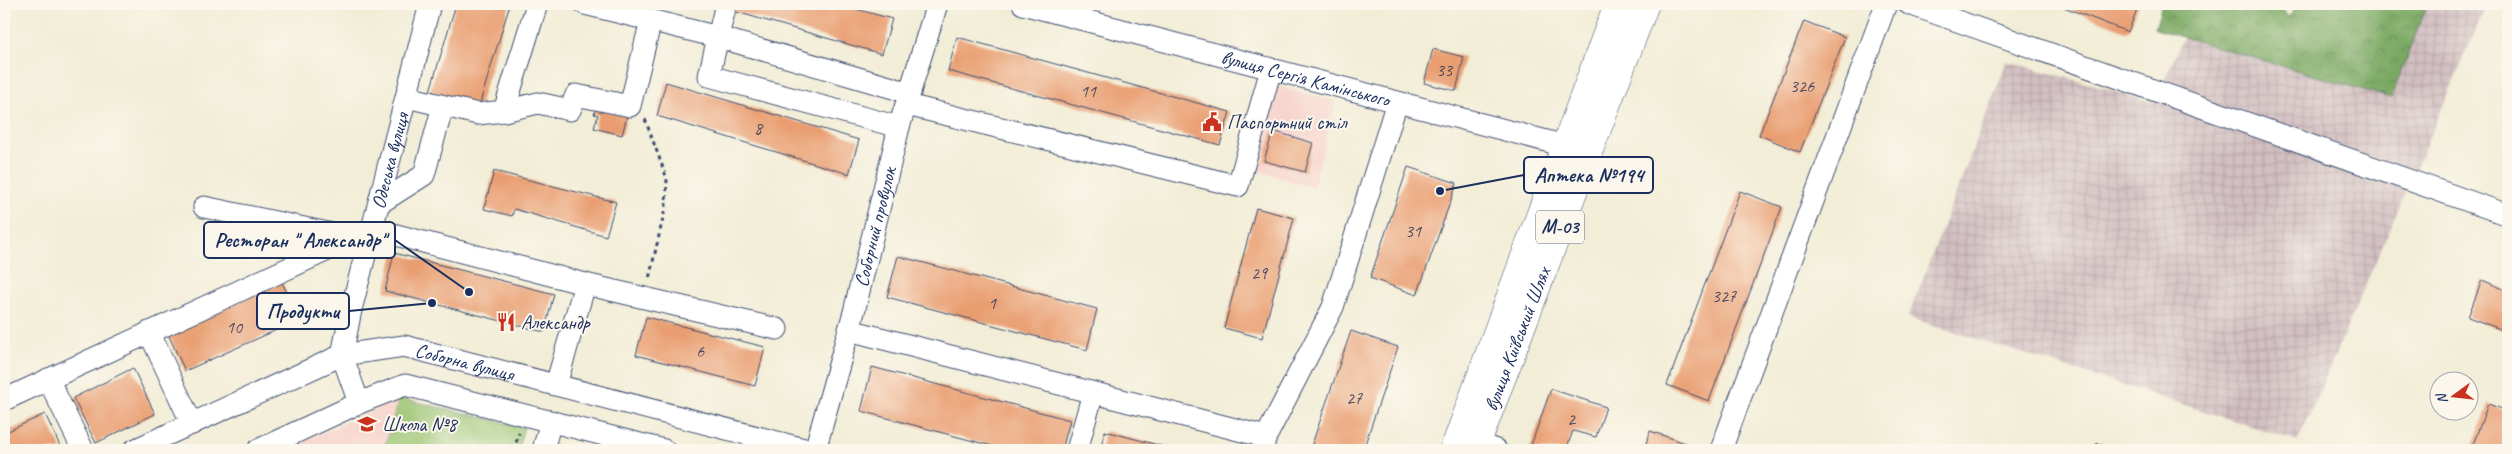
<svg xmlns="http://www.w3.org/2000/svg" width="2512" height="454" font-family="Caveat,sans-serif">
  <style>
    .built { fill: #f7d1c9 }
    .industrial { fill: url(#industrial-grid) }
    .forest { fill: url(#forest-crowns); stroke: #4a6c60 }
    .park { fill: #99c370; stroke: #5a7967 }
    .building { fill: #e99d6f }
    .lines { fill: none; stroke-linecap: round; stroke-linejoin: round }
    .minor-casing { stroke: #3b4c70; stroke-width: 23 }
    .highway-casing { stroke: #3b4c70; stroke-width: 29 }
    .path { stroke: #3b4c70; stroke-width: 3; stroke-dasharray: 4 4; stroke-linecap: butt }
    .minor { stroke: #fff; stroke-width: 21 }
    .highway { stroke: #fff; stroke-width: 28 }
    .labels { text-anchor: middle; dominant-baseline: central; stroke-width: 4; stroke-linejoin: round; paint-order: stroke }
    .number-label { font-size: 18px; fill: #4e4a62 }
    .shield { fill: #fbf7ec; stroke: #5e6b89; stroke-width: 1 }
    .shield-label { font-size: 19px; font-weight: bold; fill: #1b2f5e }
    .street-label { font-size: 20px; fill: #1b2f5e; stroke: #fbf7ec }
    .poi-label { font-size: 20px; fill: #1b2f5e; stroke: #fbf7ec; text-anchor: start }
    .leader { fill: none; stroke: #1b2f5e; stroke-width: 2 }
    .callout-dot { fill: #1b2f5e; stroke: #fbf7ec; stroke-width: 2 }
    .callout { fill: #fbf7ec; stroke: #1b2f5e; stroke-width: 2 }
    .callout-label { font-size: 21px; text-anchor: middle; font-weight: bold; fill: #1b2f5e }
  </style>
  <defs>
    <pattern id="industrial-grid" width="8" height="8" patternUnits="userSpaceOnUse" patternTransform="scale(1.25)"><rect width="8" height="8" fill="#d2bfc1"/><path d="M0 4h8M4 0v8" fill="none" stroke="#b4a4a8"/></pattern>
    <pattern id="forest-crowns" width="20" height="18" patternUnits="userSpaceOnUse" patternTransform="scale(1.25)"><rect width="20" height="18" fill="#7aa962"/><path d="M2 6a3 3 0 1 1 6 0M12 15a3 3 0 1 1 6 0" fill="none" stroke="#638a54"/></pattern>
  </defs>
  <rect width="100%" height="100%" fill="#fbf7ec"/>
  <filter id="ink" filterUnits="userSpaceOnUse"><feTurbulence type="fractalNoise" baseFrequency=".02" numOctaves="2"/><feDisplacementMap in="SourceGraphic" scale="10" xChannelSelector="R" yChannelSelector="G"/><feConvolveMatrix kernelMatrix="1 2 1 2 8 2 1 2 1" color-interpolation-filters="sRGB"/></filter>
  <filter id="wash" filterUnits="userSpaceOnUse"><feTurbulence type="fractalNoise" baseFrequency=".0096" numOctaves="4" result="noise"/><feDisplacementMap in="SourceGraphic" scale="20" xChannelSelector="R" yChannelSelector="G"/><feGaussianBlur stdDeviation="1.12" result="paint"/><feColorMatrix in="noise" values="0 0 0 0 0 0 0 0 0 0 0 0 0 0 0 0 0 1.4 0 .05"/><feComposite in="paint" operator="in"/></filter>
  <g filter="url(#wash)">
    <rect width="100%" height="100%" fill="#f2edd6"/>
    <path class="built" d="M1274,85L1336,101L1313,188L1253,169Z
      M399,398L384,450H284Z"/>
    <path class="industrial" d="M2427,4H2487L2298,441L1908,317L2007,61L2154,102L2183,38L2391,98Z"/>
    <path class="forest" d="M2162,4H2279L2288,17L2301,4H2427L2391,98L2155,29Z"/>
    <path class="park" d="M399,398L524,427L518,450H384Z"/>
    <g id="blocks">
      <path class="building" d="M456,4H510L479,106L430,91Z
        M736,4H838L892,19L882,54L733,11Z
        M2056,4H2139L2128,32Z
        M1804,21L1845,37L1800,152L1759,135Z
        M957,37L1230,112L1220,145L948,71Z
        M1433,49L1464,57L1456,91L1424,83Z
        M666,82L859,140L849,174L657,116Z
        M596,108L627,116L622,135L594,128L598,115L594,114Z
        M1273,131L1313,143L1305,172L1264,161Z
        M1408,167L1457,183L1417,295L1370,278Z
        M494,171L616,202L606,236L514,209L512,216L484,209Z
        M1740,191L1782,207L1709,401L1667,385Z
        M1256,208L1294,218L1262,338L1224,328Z
        M394,253L554,294L544,332L385,291Z
        M898,256L1097,309L1087,350L887,297Z
        M2482,280L2508,291V332L2468,317Z
        M282,282L299,320L185,371L168,334Z
        M646,317L765,347L755,386L636,355Z
        M1351,331L1398,347L1363,450H1310Z
        M872,367L1070,420L1062,450H1007L861,411Z
        M133,368L155,414L96,443L73,398Z
        M1551,389L1606,407L1596,437L1573,431L1566,450H1536L1530,448Z
        M2488,404L2508,411V450H2471Z
        M45,414L62,450H4V433Z
        M1105,431L1177,450H1100Z
        M1650,431L1688,444L1686,450H1644Z
        M2097,443L2117,450H2095Z
        M552,444L573,450H550Z"/>
    </g>
  </g>
  <g filter="url(#ink)">
    <use href="#blocks" fill-opacity="0" stroke="#3b4c70" stroke-width="1"/>
    <g class="lines">
      <g class="minor-casing">
        <g id="minor">
          <path d="M585,4L718,37L709,76L899,127"/>
          <path d="M726,4L718,37L910,93"/>
          <path id="s1" d="M1023,4L1581,150"/>
          <path d="M1909,4L2508,215"/>
          <path d="M407,97L478,114L504,111L537,4"/>
          <path d="M907,105L1238,186L1271,69"/>
          <path d="M504,111L538,103L570,110L576,95L630,106L651,20"/>
          <path d="M380,203L424,175L443,106"/>
          <path d="M204,207L352,238"/>
          <path d="M585,284L777,329"/>
          <path d="M849,330L1266,437L1262,450"/>
          <path d="M149,332L192,424"/>
          <path d="M48,379L83,450"/>
          <path d="M4,400L373,229L585,284L556,385"/>
          <path id="s2" d="M359,403L342,355L351,310L430,4"/>
          <path d="M1266,437L1333,307L1397,102"/>
          <path d="M1463,439L1496,450"/>
          <path id="s3" d="M134,450L342,355L404,346L808,450"/>
          <path d="M258,450L359,403L405,385L664,450"/>
          <path d="M543,450L551,421"/>
          <path id="s4" d="M815,450L854,312L899,127L937,4"/>
          <path d="M1077,450L1093,393"/>
          <path d="M1721,450L1886,4"/>
        </g>
      </g>
      <g class="highway-casing">
        <g id="highway">
          <path d="M1454,450L1618,4"/>
          <path id="s5" d="M1474,450L1645,4"/>
        </g>
      </g>
      <path class="path" d="M645,119L667,179L666,205L649,279
        M514,450L519,433"/>
      <use href="#minor" class="minor"/>
      <use href="#highway" class="highway"/>
    </g>
  </g>
  <defs>
    <g id="civic-bare" transform="scale(1.5)"><path d="M-.6-6.5H3V-4.5H.6V-3L4-1V1h2V6H-6V1h2V-1L-.6-3ZM-1.2 2.5V6h2.4V2.5Z" fill="#c8321e" stroke="#fbf7ec" stroke-width="2.5" paint-order="stroke"/></g>
    <g id="restaurant-bare" transform="scale(1.5)"><path d="M-5-6h1v4h1v-4h1v4h1v-4h1v5L-1.5 .5V6h-2V.5L-5-1ZM5-6V6H3V1.5H1.5Q1.5-4 5-6Z" fill="#c8321e" stroke="#fbf7ec" stroke-width="2.5" paint-order="stroke"/></g>
    <g id="school-bare" transform="scale(1.5)"><path d="M0-5L7-2L0 1L-7-2ZM-4 1L0 2.5L4 1V4Q0 6-4 4Z" fill="#c8321e" stroke="#fbf7ec" stroke-width="2.5" paint-order="stroke"/></g>
  </defs>
  <g fill-rule="evenodd">
    <use href="#civic-bare" x="1212" y="122"/>
    <use href="#restaurant-bare" x="506" y="322"/>
    <use href="#school-bare" x="367" y="424"/>
  </g>
  <g class="labels">
    <g class="number-label">
      <text x="1444" y="70">33</text>
      <text x="1802" y="86">326</text>
      <text x="1088" y="91">11</text>
      <text x="758" y="128">8</text>
      <text x="1413" y="231">31</text>
      <text x="1259" y="273">29</text>
      <text x="1724" y="296">327</text>
      <text x="992" y="303">1</text>
      <text x="234" y="327">10</text>
      <text x="700" y="351">6</text>
      <text x="1354" y="398">27</text>
      <text x="1571" y="419">2</text>
    </g>
    <rect class="shield" x="1536" y="210.5" width="48" height="33" rx="4"/>
    <g class="shield-label">
      <text x="1560" y="227">М-03</text>
    </g>
    <g class="street-label">
      <text stroke="none"><textPath href="#s1" startOffset="292">вулиця Сергія Камінського</textPath></text>
      <text stroke="none"><textPath href="#s2" startOffset="251">Одеська вулиця</textPath></text>
      <text stroke="none"><textPath href="#s4" startOffset="231">Соборний провулок</textPath></text>
      <text stroke="none"><textPath href="#s5" startOffset="119">вулиця Київський Шлях</textPath></text>
      <text stroke="none"><textPath href="#s3" startOffset="354">Соборна вулиця</textPath></text>
    </g>
    <g class="poi-label">
      <text x="1227" y="122">Паспортний стіл</text>
      <text x="521" y="322">Александр</text>
      <text x="382" y="424">Школа №8</text>
    </g>
  </g>
  <path class="leader" d="M1440 191L1524 175M469 292L395 240M432 303L349 311"/>
  <g class="callout-dot">
    <circle cx="1440" cy="191" r="5"/>
    <circle cx="469" cy="292" r="5"/>
    <circle cx="432" cy="303" r="5"/>
  </g>
  <g class="callout">
    <rect x="1524" y="157" width="129" height="36" rx="5"/>
    <rect x="204" y="222" width="191" height="36" rx="5"/>
    <rect x="257" y="293" width="92" height="36" rx="5"/>
  </g>
  <g class="callout-label">
    <text x="1589" y="182">Аптека №194</text>
    <text x="300" y="247">Ресторан " Александр"</text>
    <text x="303" y="318">Продукти</text>
  </g>
  <rect width="2512" height="454" fill="none" stroke="#fbf7ec" stroke-width="20"/>
  <g transform="translate(2454 396) rotate(255)"><circle r="24" fill="#fbf7ec" stroke="#a1a7b3"/>
  <path d="M0-4L9 19L0 12L-9 19Z" fill="#c8321e"/>
  <text y="-8" font-size="14" font-weight="bold" text-anchor="middle" fill="#1b2f5e">N</text>
  </g>
</svg>
